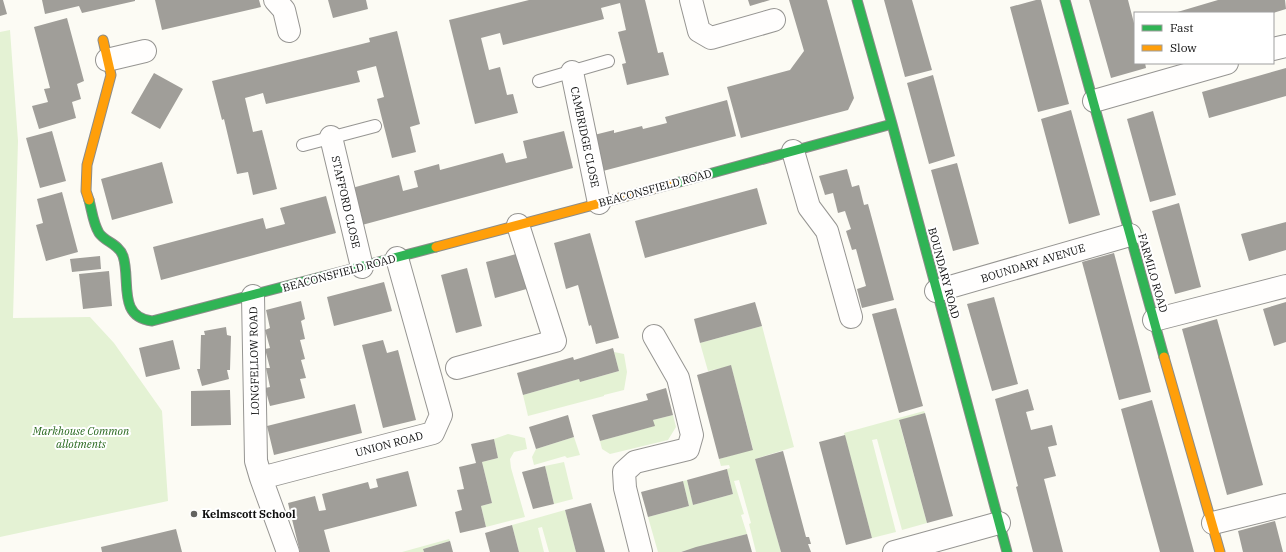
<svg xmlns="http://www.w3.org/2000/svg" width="1286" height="552" font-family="'IBM Plex Serif',serif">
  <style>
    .green { fill: #e4f2d4 }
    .building { fill: #a09e99 }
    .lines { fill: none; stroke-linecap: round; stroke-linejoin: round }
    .lane-casing { stroke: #969592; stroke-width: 14 }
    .street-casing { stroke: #969592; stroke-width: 24 }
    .fast-casing { stroke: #8c8c89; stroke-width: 11 }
    .slow-casing { stroke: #8c8c89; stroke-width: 11 }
    .lane { stroke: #fffefd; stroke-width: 12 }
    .street { stroke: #fffefd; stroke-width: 22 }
    .fast { stroke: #30b455; stroke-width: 9 }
    .slow { stroke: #ff9f0a; stroke-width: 9 }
    .poi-dot { fill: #62625f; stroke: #fff; stroke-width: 1.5 }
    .labels { text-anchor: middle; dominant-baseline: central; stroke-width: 4; stroke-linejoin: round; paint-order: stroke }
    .street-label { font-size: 11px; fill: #0f0f0f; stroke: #fff }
    .park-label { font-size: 11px; font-style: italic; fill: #28681e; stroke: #fff }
    .poi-label { font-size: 11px; font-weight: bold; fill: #0f0f0f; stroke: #fff; text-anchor: start }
  </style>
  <rect width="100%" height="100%" fill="#fcfbf4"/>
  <path class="green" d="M10,30L18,141L13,318L90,317L114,343L162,411L168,501L0,537V32Z
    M762,326L794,447L755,459L781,552H756L749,524L751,523L739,480L734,481L744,514L741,515L747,534L680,552H658L648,517L689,506L683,481L687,480L693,505L733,494L727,469L730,468L729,465L721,466L719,459L753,449L731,366L708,371L700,343Z
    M614,352L624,354L627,372L624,390L604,395V396L528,416L523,395L579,379L580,382L619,371Z
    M924,411L925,413L899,421L927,523L902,530L877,439L872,440L896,532L872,538L844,433Z
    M673,415L676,427L668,440L610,454L602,449L600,441L654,426L653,420Z
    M508,434L525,438L527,449L514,452L510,459L511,468L525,517L486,527L481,506L492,503L482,462L498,458L494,439Z
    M574,437L580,455L567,458L565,456L534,465L532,457L536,449Z
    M564,462L573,499L554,504L545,466Z
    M565,510L576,552H549L542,527L538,528L544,552H519L512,525Z
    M449,539L450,541L423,549L424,552H402Z"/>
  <path class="building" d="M0,0H3L7,14L0,16Z
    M42,0H135V1L82,13L79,6L45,14Z
    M155,0H259L261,7L162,30Z
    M328,0H366L368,9L333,18Z
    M529,0H645L658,53L663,52L669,75L627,85L622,64L626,63L618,32L626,30L620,3L601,8L604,19L503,45L500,33L481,38L489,70L500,67L507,95L513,94L518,113L475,124L449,20Z
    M748,0H770L750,6Z
    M789,0H827L854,98L848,110L741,138L727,87L790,70L804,51Z
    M884,0H912L932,70L905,77Z
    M1036,0H1041L1069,104L1038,112L1010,7Z
    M1089,0H1128L1135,27V63H1145L1146,68L1111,78Z
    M1218,0H1285L1286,9L1273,13H1174Z
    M67,18L84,81L77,84L81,99L72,102L76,118L39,129L32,106L48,102L44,89L50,88L34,27Z
    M397,31L420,124L410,127L416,152L392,158L377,99L384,97L376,66L357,71L360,82L266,104L263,93L245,98L253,132L262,130L277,189L253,195L248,172L237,174L224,119L222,120L212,81L370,42L369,38Z
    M1286,68V96L1209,118L1202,92Z
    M154,73L183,89L160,129L131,113Z
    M933,75L955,156L929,164L907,83Z
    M727,100L736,136L603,171L594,135L614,130V133L642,126L643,129L667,123L665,117Z
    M1071,110L1100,215L1069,224L1041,119Z
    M1153,111L1176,195L1150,202L1127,119Z
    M52,131L66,181L40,188L26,138Z
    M564,131L573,168L362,225L352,188L399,175L403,191L418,187L414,171L439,164L440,170L503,153L506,163L527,158L523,141Z
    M162,162L173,203L112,220L101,179Z
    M957,163L979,244L953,251L931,170Z
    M847,169L852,187L859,185L864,205L868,204L894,300L862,308L857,289L866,286L856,249L852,250L846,231L851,229L845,211L838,213L833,193L825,195L819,176Z
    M757,188L767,224L645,258L635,221Z
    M62,192L78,252L46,261L36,225L43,223L37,199Z
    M326,196L336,233L161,280L153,247L263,218L266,229L285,224L280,208Z
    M1179,203L1201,287L1175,294L1152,211Z
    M1286,222V250L1249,261L1241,234Z
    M590,233L619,338L596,344L591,325L589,326L578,285L566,289L554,243Z
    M520,253L530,288L495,298L486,262Z
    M1114,253L1151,392L1119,400L1082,262Z
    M100,256L101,269L72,272L70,259Z
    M467,268L482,326L456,333L441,275Z
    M109,271L112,306L83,309L79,274Z
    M384,282L392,311L334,326L327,297Z
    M994,297L1018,384L992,391L967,304Z
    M301,301L305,319L301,321L305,339L300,340L305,359L301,360L306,378L300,379L305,398L270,406L265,388L270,387L266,368H270L265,349L270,348L265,330L270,328L266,310Z
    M755,302L762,326L700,343L694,319Z
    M1286,302V342L1274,346L1263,309Z
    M896,308L923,406L899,413L872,314Z
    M1217,319L1263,485L1227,495L1182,329Z
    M226,327L227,335L231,336L230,370H227L229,379L202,386L197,369H200L201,335H205L204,331Z
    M173,340L180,369L146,377L139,348Z
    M383,340L387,353L398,350L416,420L383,428L362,345Z
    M613,348L619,371L580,382L579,379L523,395L517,373L573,357L574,360Z
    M731,365L753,450L719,459L697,375Z
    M666,388L673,415L653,420L655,426L600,441L592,415L648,400L646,394Z
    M1028,389L1034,410L1026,412L1031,430L1052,425L1057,445L1048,447L1056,476L1044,479L1063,552H1033L1016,487L1018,486L995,399Z
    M230,390L231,425L191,426V391Z
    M1152,400L1166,450L1194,552H1160L1139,476L1121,409Z
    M355,404L362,433L274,455L267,426Z
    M925,413L953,516L927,523L899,420Z
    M568,415L574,437L536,449L529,427Z
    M845,435L872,538L846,545L819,442Z
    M494,439L498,458L482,462L492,503L481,506L486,527L460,533L455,512L462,510L457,490L464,489L459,467L476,463L471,444Z
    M783,451L806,537H809L811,544H808L811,552H781L769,510L755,459Z
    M545,466L554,504L533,509L522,472Z
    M727,469L733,494L693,505L687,480Z
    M408,471L417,506L324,530L330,552H300L288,503L315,496L319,511L326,510L322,494L368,482L370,489L378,487L376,479Z
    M683,481L689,506L648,517L641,492Z
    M591,503L605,552H576L565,510Z
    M1275,521L1283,552H1243L1238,531Z
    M512,525L519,552H490L485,533Z
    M176,529L182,552H102L101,547Z
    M747,534L752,552H681L696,547Z
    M450,541L453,552H424L423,549Z"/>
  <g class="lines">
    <g class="lane-casing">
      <path id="lane" d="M539,81L608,61
        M303,145L375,126"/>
    </g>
    <g class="street-casing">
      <path id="street" d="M275,0L284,10L289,31
        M691,0L699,31L711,38L774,20
        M1273,49L1286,46
        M107,60L145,51
        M572,72L599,203
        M1094,101L1227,63
        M331,137L362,267
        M793,151L809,207L827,231L851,317
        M936,291L1130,235
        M253,296L256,461L261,478L288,552
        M1154,320L1286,286
        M457,368L555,341L518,225
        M261,478L433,433L441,415L397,258
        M1213,523L1286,505
        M641,552L625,488L624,472L635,462L688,449L692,435L678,378L654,336
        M894,552L999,523"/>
    </g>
    <g class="fast-casing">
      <path id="fast" d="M857,0L892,124L1007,552
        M1065,0L1164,357
        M672,184L892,124
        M89,200C92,211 93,223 99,233C105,242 119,244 123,256C131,280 117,317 152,321L436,247"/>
    </g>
    <g class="slow-casing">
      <path id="slow" d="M89,200L86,191L87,165L111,75L103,40
        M436,247L672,184
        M1164,357L1220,552"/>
    </g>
    <use href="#lane" class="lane"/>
    <use href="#street" class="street"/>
    <use href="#fast" class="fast"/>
    <use href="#slow" class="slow"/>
  </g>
  <circle class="poi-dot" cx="194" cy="514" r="4"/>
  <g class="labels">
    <g class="street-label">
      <text transform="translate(585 137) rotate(78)">CAMBRIDGE CLOSE</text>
      <text transform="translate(655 188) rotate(-15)">BEACONSFIELD ROAD</text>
      <text transform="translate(346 202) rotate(77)">STAFFORD CLOSE</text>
      <text transform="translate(1033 263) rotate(-17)">BOUNDARY AVENUE</text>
      <text transform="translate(339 273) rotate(-15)">BEACONSFIELD ROAD</text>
      <text transform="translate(944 273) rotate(75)">BOUNDARY ROAD</text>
      <text transform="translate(1153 273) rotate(74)">FARMILO ROAD</text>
      <text transform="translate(254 361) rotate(-91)">LONGFELLOW ROAD</text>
      <text transform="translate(389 444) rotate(-15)">UNION ROAD</text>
    </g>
    <g class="park-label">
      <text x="81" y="431">Markhouse Common<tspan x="81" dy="13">allotments</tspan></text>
    </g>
    <g class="poi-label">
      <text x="202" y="514">Kelmscott School</text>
    </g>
  </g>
  <rect x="1134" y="12" width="140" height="52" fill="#ffffff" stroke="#9f9f9f"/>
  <rect x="1142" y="25" width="20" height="6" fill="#30b455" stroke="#9f9f9f"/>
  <text x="1170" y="32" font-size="12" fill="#0f0f0f">Fast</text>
  <rect x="1142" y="45" width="20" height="6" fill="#ff9f0a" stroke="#9f9f9f"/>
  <text x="1170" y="52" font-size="12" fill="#0f0f0f">Slow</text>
</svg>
